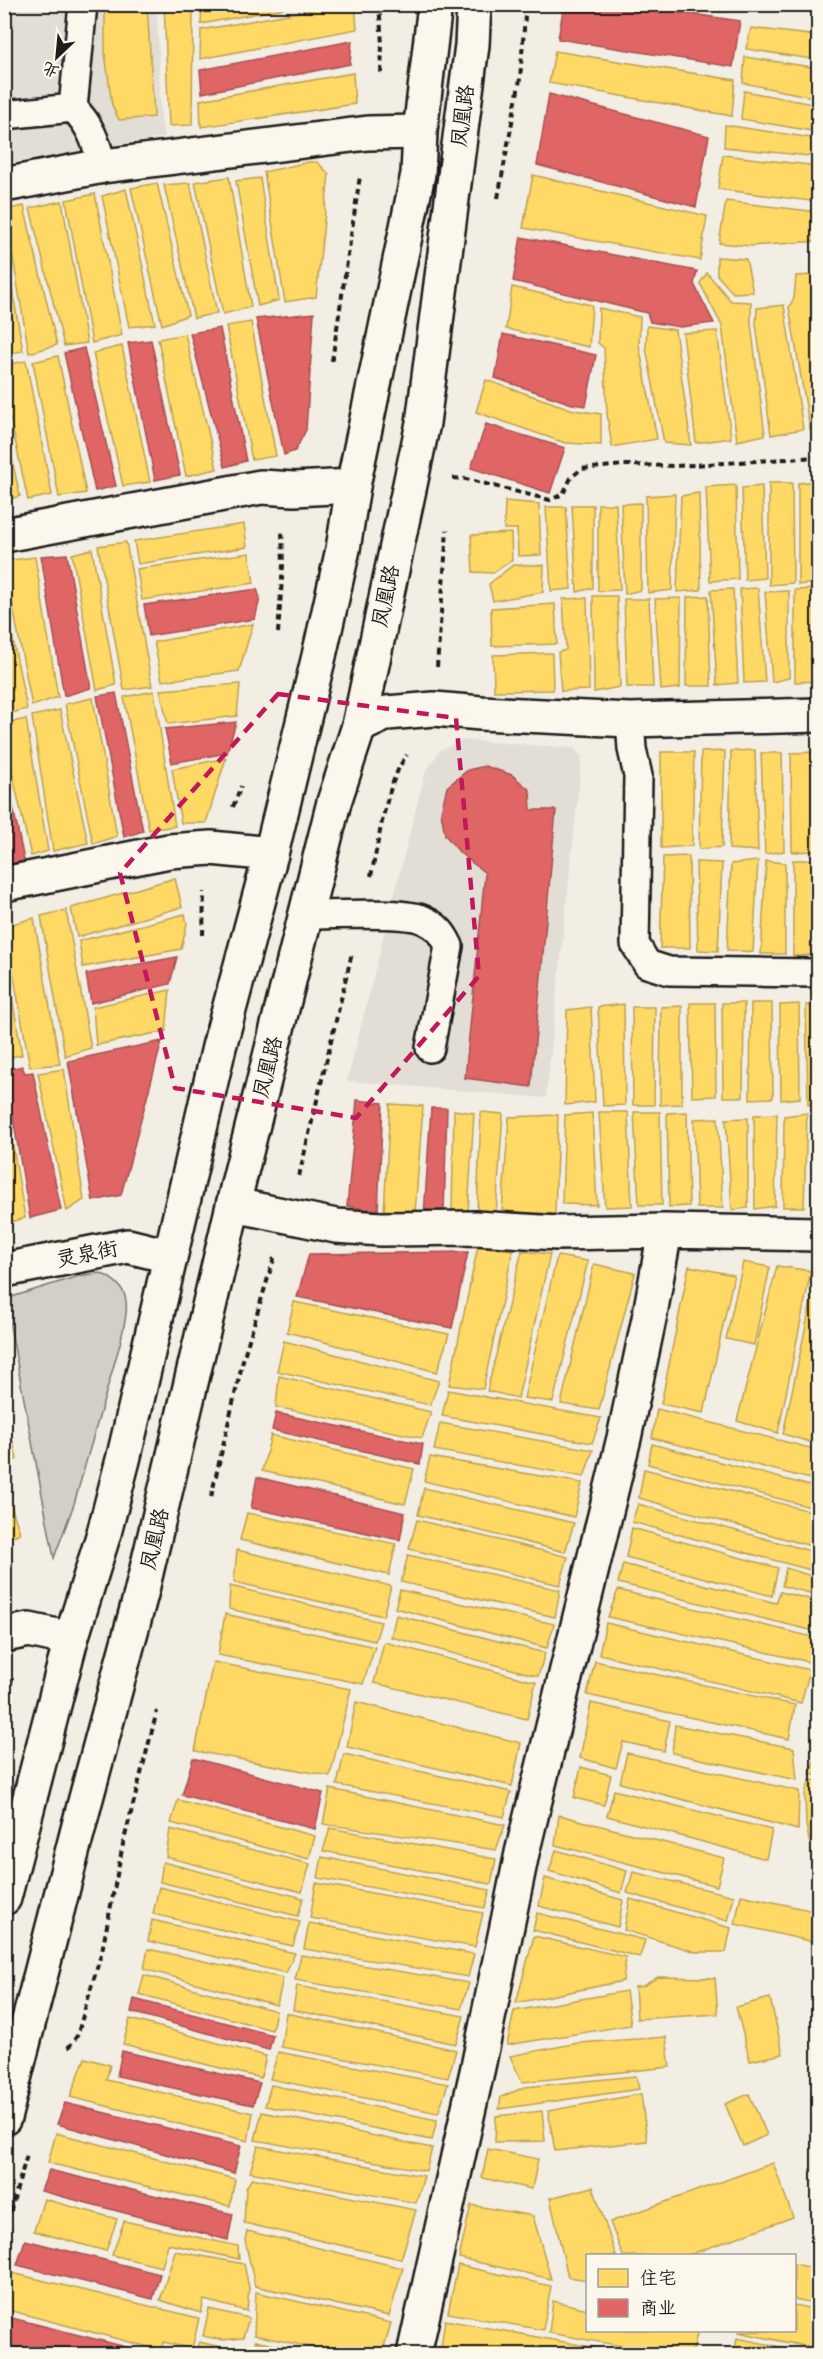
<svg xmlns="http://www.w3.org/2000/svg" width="823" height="2359" font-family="'Balsamiq Sans','LXGW WenKai TC',sans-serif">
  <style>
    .built { fill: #e2ded5 }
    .garden { fill: #d2cfc6; stroke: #777671; stroke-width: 1.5 }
    .homes { fill: #ffd966; stroke: #bba050; stroke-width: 1.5 }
    .shops { fill: #e06666; stroke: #a55050; stroke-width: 1.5 }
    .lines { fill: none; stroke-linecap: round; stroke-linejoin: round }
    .service-casing { stroke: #1c1c1c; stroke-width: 32 }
    .minor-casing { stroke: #1c1c1c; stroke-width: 38 }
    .secondary-casing { stroke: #1c1c1c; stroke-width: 38 }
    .path { stroke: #1c1c1c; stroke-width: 4; stroke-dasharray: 6 4.5; stroke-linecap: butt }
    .service { stroke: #fbf7ec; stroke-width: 27 }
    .minor { stroke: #fbf7ec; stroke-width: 33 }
    .secondary { stroke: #fbf7ec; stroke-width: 33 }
    .marked { fill: none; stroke: #c2185b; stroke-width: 4.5; stroke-dasharray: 12 8; stroke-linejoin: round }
    .labels { text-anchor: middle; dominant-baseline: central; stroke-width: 6; stroke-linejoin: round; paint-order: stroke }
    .street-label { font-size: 21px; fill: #1c1c1c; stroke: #fbf7ec }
  </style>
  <rect width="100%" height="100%" fill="#f2eee4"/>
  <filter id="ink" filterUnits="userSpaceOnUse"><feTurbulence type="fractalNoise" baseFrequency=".0167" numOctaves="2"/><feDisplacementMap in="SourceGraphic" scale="12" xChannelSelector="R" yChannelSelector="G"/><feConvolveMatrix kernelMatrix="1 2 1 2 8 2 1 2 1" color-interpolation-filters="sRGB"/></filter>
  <g filter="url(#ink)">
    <path class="built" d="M5,5H157L161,119L165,137L5,164Z
      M463,740L573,748L582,756L546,1098L347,1081L425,773L440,750Z"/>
    <path class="garden" d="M100,1273C136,1288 127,1311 120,1344L74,1504L54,1558L5,1299L79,1276Z"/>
    <path class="homes" d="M105,4H147L154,117L119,120L112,105L105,53Z
      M164,4H193L192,125L169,126Z
      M202,4H307L201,24Z
      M343,4H355L357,29L200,59L201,30Z
      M669,4H724L723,12Z
      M751,28L818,36V60L746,49Z
      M555,51L735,80L732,116L549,83Z
      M745,57L818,68V98L743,83Z
      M353,73L355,104L201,127L200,100Z
      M744,91L818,105V132L741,119Z
      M725,125L818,139V157L724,147Z
      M723,155L818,166V202L718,189Z
      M309,162H317L329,174L316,297L285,302L264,172Z
      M533,175L707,216L700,260L523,228Z
      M229,177L251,307L223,314L195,182Z
      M260,178L279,300L258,306L236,181Z
      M157,183L188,315L162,325L131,188Z
      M190,183L217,313L194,318L164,185Z
      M126,189L155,324L129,327L102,196Z
      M95,194L122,335L92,343L66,200Z
      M62,201L87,343L64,346L30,208Z
      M726,201L818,212V241L751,246L719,243Z
      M24,206L57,345L29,353L5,210Z
      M4,242L23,351L4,354Z
      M717,257L746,259L753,292L733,293L717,275Z
      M707,273L731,301L751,302V324L765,435L737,441L722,326L700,283Z
      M815,275L818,299V429L810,430L789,307L794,298L796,276Z
      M512,287L592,305L589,347L506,329Z
      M784,305L803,429L771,435L756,324L757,308Z
      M599,308L640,317L639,345L657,439L612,447L607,414L604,348L598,343Z
      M251,322L276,456L252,460L226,326Z
      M647,326L675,330L691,445L664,443L646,348Z
      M717,331L731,438L696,443L683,333Z
      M185,334L217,469L186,476L158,339Z
      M122,346L150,482L123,486L93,353Z
      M58,356L86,493L59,497L33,362Z
      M26,361L52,495L28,500L4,389V365Z
      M486,380L574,410L601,414V445L565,443L476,412Z
      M4,423L20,496L4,501Z
      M817,481L815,583L798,585V483Z
      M769,483H792L793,583L769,585Z
      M736,485L738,579L710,581L706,487Z
      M762,486L765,578L745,580L742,488Z
      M699,493L701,590L677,592L681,496Z
      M675,494L672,590L648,593L646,496Z
      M505,501L539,504L541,555L518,556L517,529H504Z
      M641,503V590L625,594L621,504Z
      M598,504H616L620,590L598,591Z
      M572,505H593V588L577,592Z
      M546,507H566L571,589L551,591Z
      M244,524L247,547L138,564L134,541Z
      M511,533L512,560L493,573L473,572L471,535Z
      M126,542L152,686L124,690L98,546Z
      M92,549L116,685L97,690L72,554Z
      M249,553L254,583L142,600L137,569Z
      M35,557L58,697L32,706L4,561Z
      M513,565H544L543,592L493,601L489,584Z
      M758,588L765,682L744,683L740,589Z
      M733,589L738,683L717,685L711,590Z
      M818,589V681L795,682V590Z
      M789,591V678L772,682L765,592Z
      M4,596L27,709L4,715Z
      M593,596H617L620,687L594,692Z
      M708,596L711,686H686L687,597Z
      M587,598L589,690L561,691L558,652L566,650L563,599Z
      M681,598L680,688L661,690L655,599Z
      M624,599H649L653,687H627Z
      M555,604L557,644L492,646L491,608Z
      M253,624L239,671L162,681L154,642Z
      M552,653L553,690L494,691L493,655Z
      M240,684L237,716L168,724L160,690Z
      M154,691L175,826L149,830L124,697Z
      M93,698L117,836L93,844L65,704Z
      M60,710L88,843L53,851L32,716Z
      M26,719L48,851L31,856L4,737V724Z
      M755,750L758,851L729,849L731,751Z
      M725,751L722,847L699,849L701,752Z
      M661,752H694L692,846L661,848Z
      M815,752L816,851L792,852L791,753Z
      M761,753H782L784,851L765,854Z
      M226,758L206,823H181L172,769Z
      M689,856L690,948H660L663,857Z
      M793,860H815L816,955L793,956Z
      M758,861L753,952L727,950L731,864Z
      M766,861L785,863V954H761Z
      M696,862L722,863L718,951L698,950Z
      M175,878L182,907L77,937L71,908Z
      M66,910L91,1048L65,1056L41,916Z
      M185,914L187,924L181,949L83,967L79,941Z
      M34,918L60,1064L30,1067L5,926Z
      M4,950L22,1055L4,1058Z
      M170,990L166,1031L96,1045L93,1007Z
      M690,1003H715L716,1096L692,1097Z
      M722,1003H744L743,1097H723Z
      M751,1003H772L773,1098L750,1099Z
      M624,1004L625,1105L603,1106L598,1007Z
      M799,1004L800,1098L781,1100L780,1005Z
      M806,1005L818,1006V1104L808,1105Z
      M682,1006V1104L660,1105L661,1007Z
      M591,1007L595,1102L565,1105L567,1010Z
      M632,1007H655L654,1105H633Z
      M64,1069L84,1200L67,1211L38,1073Z
      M4,1092L25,1218L4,1224Z
      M390,1104L423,1106L415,1213H384Z
      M454,1110L474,1113L468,1212H452Z
      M481,1112L503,1114L496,1213L477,1211Z
      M599,1112H628L632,1206L605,1207Z
      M634,1112H660L662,1205H639Z
      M687,1112L689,1206L669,1207L667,1113Z
      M815,1112H818V1207L812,1208Z
      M592,1113L597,1205L562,1204L565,1115Z
      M807,1113L804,1207H783L784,1116Z
      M777,1114L775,1206L755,1209L754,1115Z
      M558,1115L555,1214L502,1211L509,1117Z
      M718,1118L723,1208H697L694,1119Z
      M748,1118V1208L732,1210L726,1119Z
      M478,1246L513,1250L483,1389L449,1385Z
      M522,1251L550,1254L518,1398L487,1391Z
      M557,1256L588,1261L553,1402L524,1398Z
      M743,1262L770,1267L754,1345L726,1339Z
      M594,1264L635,1273L599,1410L561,1404Z
      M689,1266L734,1275L704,1413L661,1404Z
      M777,1266L811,1271L778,1433L737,1421Z
      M818,1269V1404L810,1442L783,1434Z
      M294,1302L449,1334L437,1372L287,1332Z
      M284,1341L439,1381L430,1405L277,1371Z
      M279,1376L431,1412L422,1438L276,1407Z
      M448,1390L601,1418L592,1443L442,1416Z
      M4,1404L17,1459L4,1468Z
      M657,1409L818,1450V1481L652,1438Z
      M440,1423L593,1450L584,1477L434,1450Z
      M271,1435L414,1469L405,1504L262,1471Z
      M652,1444L818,1488V1509L648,1464Z
      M430,1457L582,1483L574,1517L424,1481Z
      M644,1469L818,1513V1548L639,1498Z
      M4,1484L20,1533L4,1540Z
      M424,1488L574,1523L565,1552L418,1515Z
      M638,1504L818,1553V1572L632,1522Z
      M247,1513L396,1544L389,1575L240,1540Z
      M417,1520L568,1557L560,1585L409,1549Z
      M632,1528L778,1568L772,1596L626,1557Z
      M237,1550L391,1586L383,1616L234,1582Z
      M408,1555L560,1590L555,1617L401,1582Z
      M623,1564L776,1603L780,1592L818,1601V1632L618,1583Z
      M786,1568L818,1578V1595L782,1586Z
      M230,1586L381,1622L375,1641L229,1609Z
      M400,1590L554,1624L547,1648L395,1608Z
      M618,1590L817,1638L810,1662L608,1617Z
      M225,1614L375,1647L363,1684L218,1655Z
      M396,1615L545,1653L538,1676L391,1637Z
      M606,1623L810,1670L801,1703L599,1654Z
      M384,1642L536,1682L527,1719L374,1683Z
      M595,1661L795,1705L789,1739L587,1695Z
      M213,1662L351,1689L330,1776L195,1751Z
      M356,1702L521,1743L512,1786L347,1747Z
      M591,1703L670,1721L664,1751L623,1742L616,1768L580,1758Z
      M675,1725L794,1748L797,1780L672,1753Z
      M818,1750V1776L810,1774Z
      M627,1753L799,1791L798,1830L620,1783Z
      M344,1754L511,1792L504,1817L337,1785Z
      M581,1767L611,1775L604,1805L574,1798Z
      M810,1780L818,1781V1843L810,1845L806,1824L805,1794Z
      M330,1789L505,1825L496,1850L323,1824Z
      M614,1790L772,1830L766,1859L607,1816Z
      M178,1800L315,1836L309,1859L171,1823Z
      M559,1815L724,1858L717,1886L555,1845Z
      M330,1828L496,1859L491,1884L323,1851Z
      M170,1829L310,1864L302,1892L166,1857Z
      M556,1850L627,1871L621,1893L549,1871Z
      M322,1857L490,1890L485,1908L318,1878Z
      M163,1862L303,1898L298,1916L160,1882Z
      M633,1872L734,1896L728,1921L627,1893Z
      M545,1878L623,1900L618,1927L539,1906Z
      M316,1883L483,1913L475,1947L310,1918Z
      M159,1887L300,1922L293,1946L153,1914Z
      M741,1895L818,1912V1943L735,1924Z
      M630,1899L731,1928L726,1952H696L624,1930Z
      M537,1913L645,1940L640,1957L533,1930Z
      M152,1920L295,1953L286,1973L148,1941Z
      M309,1923L474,1954L468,1977L304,1949Z
      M534,1936L626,1957L623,1981L516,2003Z
      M148,1949L283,1978L277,2005L144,1969Z
      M301,1955L469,1983L461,2009L295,1980Z
      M144,1975L276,2011L272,2030L139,1994Z
      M658,1977L715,1978L718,2014L637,2019L635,1987L643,1986Z
      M297,1986L464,2016L456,2044L293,2010Z
      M626,1991L631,2025L507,2045L514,2011Z
      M770,1998L783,2054L750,2061L736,2007Z
      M286,2013L456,2050L448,2078L281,2047Z
      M130,2019L266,2056L261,2078L123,2044Z
      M666,2037L670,2067L522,2082L510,2056L578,2043Z
      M278,2052L448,2084L438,2113L270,2079Z
      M85,2058L110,2065L106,2080L253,2113L248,2141L70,2097Z
      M636,2076L639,2089L499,2109L501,2097L525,2087Z
      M271,2085L437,2120L432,2140L265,2106Z
      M641,2094L647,2141L555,2151L548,2111Z
      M749,2094L767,2135L743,2146L725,2104Z
      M542,2111L545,2141L495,2142L496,2116Z
      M262,2112L432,2148L426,2171L255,2140Z
      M56,2133L235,2179L230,2206L48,2163Z
      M258,2146L424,2176L416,2203L250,2172Z
      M488,2149L538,2159L532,2189L482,2178Z
      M773,2163L793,2217L686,2256H623L610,2222Z
      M252,2178L416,2210L401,2259L244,2223L246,2188Z
      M593,2187L616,2256H588V2280L568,2277L550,2198Z
      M44,2199L117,2219L106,2251L34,2231Z
      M471,2205L533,2216L551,2279L459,2258Z
      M124,2221L238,2246L239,2259L168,2244L162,2267L112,2255Z
      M247,2231L403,2268L389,2316L255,2286L245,2240Z
      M175,2251L244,2264L249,2288L247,2311L204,2300L201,2313L160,2300Z
      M794,2264L818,2269V2304L794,2299Z
      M458,2265L551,2286L543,2330L448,2313Z
      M12,2273L199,2318L192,2349L164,2342L160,2350L4,2309V2301Z
      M256,2292L391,2323L382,2354H343L254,2335Z
      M553,2301L588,2309V2330H698L692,2354H667L549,2333Z
      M794,2305L818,2310V2349L738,2332L794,2330Z
      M209,2309L249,2318L243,2338L222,2340L203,2336Z
      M445,2320L597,2348L596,2354H440Z
      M737,2338L815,2354H734Z
      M255,2341L316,2354H260Z
      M199,2342L225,2348L247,2345L251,2354H195Z"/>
    <path class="shops" d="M564,4H622L740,21L733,67L558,39Z
      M352,41L350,64L202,93L200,70Z
      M549,94L709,136L696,207L537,165Z
      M521,237L697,271L694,284L714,323L680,327L650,322L647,313L513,281Z
      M314,313L306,430L295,451L284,455L256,319Z
      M220,328L246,461L225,467L190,333Z
      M503,334L596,355L586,406L572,404L495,378Z
      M151,340L180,475L155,480L128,343Z
      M84,348L116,486L95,491L64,353Z
      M486,424L565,448L550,493L471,468Z
      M67,554L91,688L64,696L41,556Z
      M257,589L260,598L255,619L149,636L144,605Z
      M116,693L143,831L124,837L97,696Z
      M236,722L227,753L172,763L165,729Z
      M4,763L25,865L4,870Z
      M485,766L512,775L530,790L531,810H556L531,1087L465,1078L485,873L460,853L445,835L441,812L447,787L468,770Z
      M177,957L170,984L91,1003L86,974Z
      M162,1041L121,1195L93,1201L68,1061Z
      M22,1066L25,1073L33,1072L61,1210L30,1218L5,1070Z
      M357,1100L383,1103L378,1211L347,1206Z
      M431,1108H447L444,1213L424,1216Z
      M468,1252L452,1328L297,1297L309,1254Z
      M276,1413L423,1444L420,1464L272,1430Z
      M257,1477L405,1513L400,1540L251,1508Z
      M193,1758L323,1793L315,1829L182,1795Z
      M134,1999L273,2035L269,2050L131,2012Z
      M122,2051L260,2083L253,2105L117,2076Z
      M65,2103L241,2146L234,2173L57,2124Z
      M49,2170L233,2214L228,2240L41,2191Z
      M25,2240L160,2274L153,2299L17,2265Z
      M4,2316L154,2354H4Z"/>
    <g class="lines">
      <g class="service-casing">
        <path id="service" d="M73,108L83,4
          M4,115L73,108C91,125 96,143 103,166
          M630,720L632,749L638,776L635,944L647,964L669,971L818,973
          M306,915C330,915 407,911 424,920C437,926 443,933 449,946L430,1048"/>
      </g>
      <g class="minor-casing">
        <path id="minor" d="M4,185L103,166L368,133L420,132
          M4,535L261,487L294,489L353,486
          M359,726L387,713L434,709L481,713L630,720L818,715
          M4,884L169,851L211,848L271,854
          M234,1205L336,1226L381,1229L475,1228L557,1233L665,1231L818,1234
          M4,1270L128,1246L169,1256
          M4,1635L29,1630L71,1639
          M414,2354L478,2067L522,1853L624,1438L650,1314L665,1231"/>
      </g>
      <g class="secondary-casing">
        <path id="secondary" d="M4,1898L71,1639L104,1533L124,1456L219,1047L271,854L319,656L343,549L353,486L418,174L420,132L435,4
          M4,2118L85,1802L141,1594L239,1180L334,802L359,726L423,423L472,45L474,4"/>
      </g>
      <path class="path" d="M379,4L382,44L381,75
        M498,198L520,79L526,4
        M332,361L360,176
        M453,478L466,479L550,500L563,494L571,478L581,469L624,465L677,466L818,457
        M278,633L283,565L282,529
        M437,667L447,530
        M233,807L241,786
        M371,876C379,841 386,782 407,755
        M203,935L204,892
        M299,1176L352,953
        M211,1497L244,1356L275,1255
        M5,1714L12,1678
        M68,2048L77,2036L102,1951L123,1844L157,1711
        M4,2232L27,2155"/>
      <use href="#service" class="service"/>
      <use href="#minor" class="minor"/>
      <use href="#secondary" class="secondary"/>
    </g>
  </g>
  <path class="marked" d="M278,694L456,718L479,976L356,1118L175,1088L120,873Z"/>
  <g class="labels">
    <g class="street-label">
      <text transform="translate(463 116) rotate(-83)">凤凰路</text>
      <text transform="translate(386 596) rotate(-78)">凤凰路</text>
      <text transform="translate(268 1067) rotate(-76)">凤凰路</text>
      <text transform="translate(87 1254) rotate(-11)">灵泉街</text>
      <text transform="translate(155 1539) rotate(-77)">凤凰路</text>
    </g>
  </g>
  <rect width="823" height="2359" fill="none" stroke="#fbf7ec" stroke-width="24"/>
  <rect x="12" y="12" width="799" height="2335" fill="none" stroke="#1c1c1c" stroke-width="2" filter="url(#ink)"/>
  <rect x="586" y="2254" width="210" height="78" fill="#fbf7ec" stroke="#a29f99" stroke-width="1.5"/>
  <rect x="598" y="2269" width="30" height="18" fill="#ffd966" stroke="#a29f99" stroke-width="1.5"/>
  <text x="640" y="2284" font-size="18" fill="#1c1c1c">住宅</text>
  <rect x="598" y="2299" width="30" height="18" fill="#e06666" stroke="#a29f99" stroke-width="1.5"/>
  <text x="640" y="2314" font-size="18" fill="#1c1c1c">商业</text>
  <g transform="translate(57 57) rotate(206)" stroke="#fbf7ec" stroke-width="4.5" paint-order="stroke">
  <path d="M0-4.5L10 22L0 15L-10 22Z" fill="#1c1c1c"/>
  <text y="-9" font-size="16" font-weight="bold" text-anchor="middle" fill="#1c1c1c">北</text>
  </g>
</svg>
